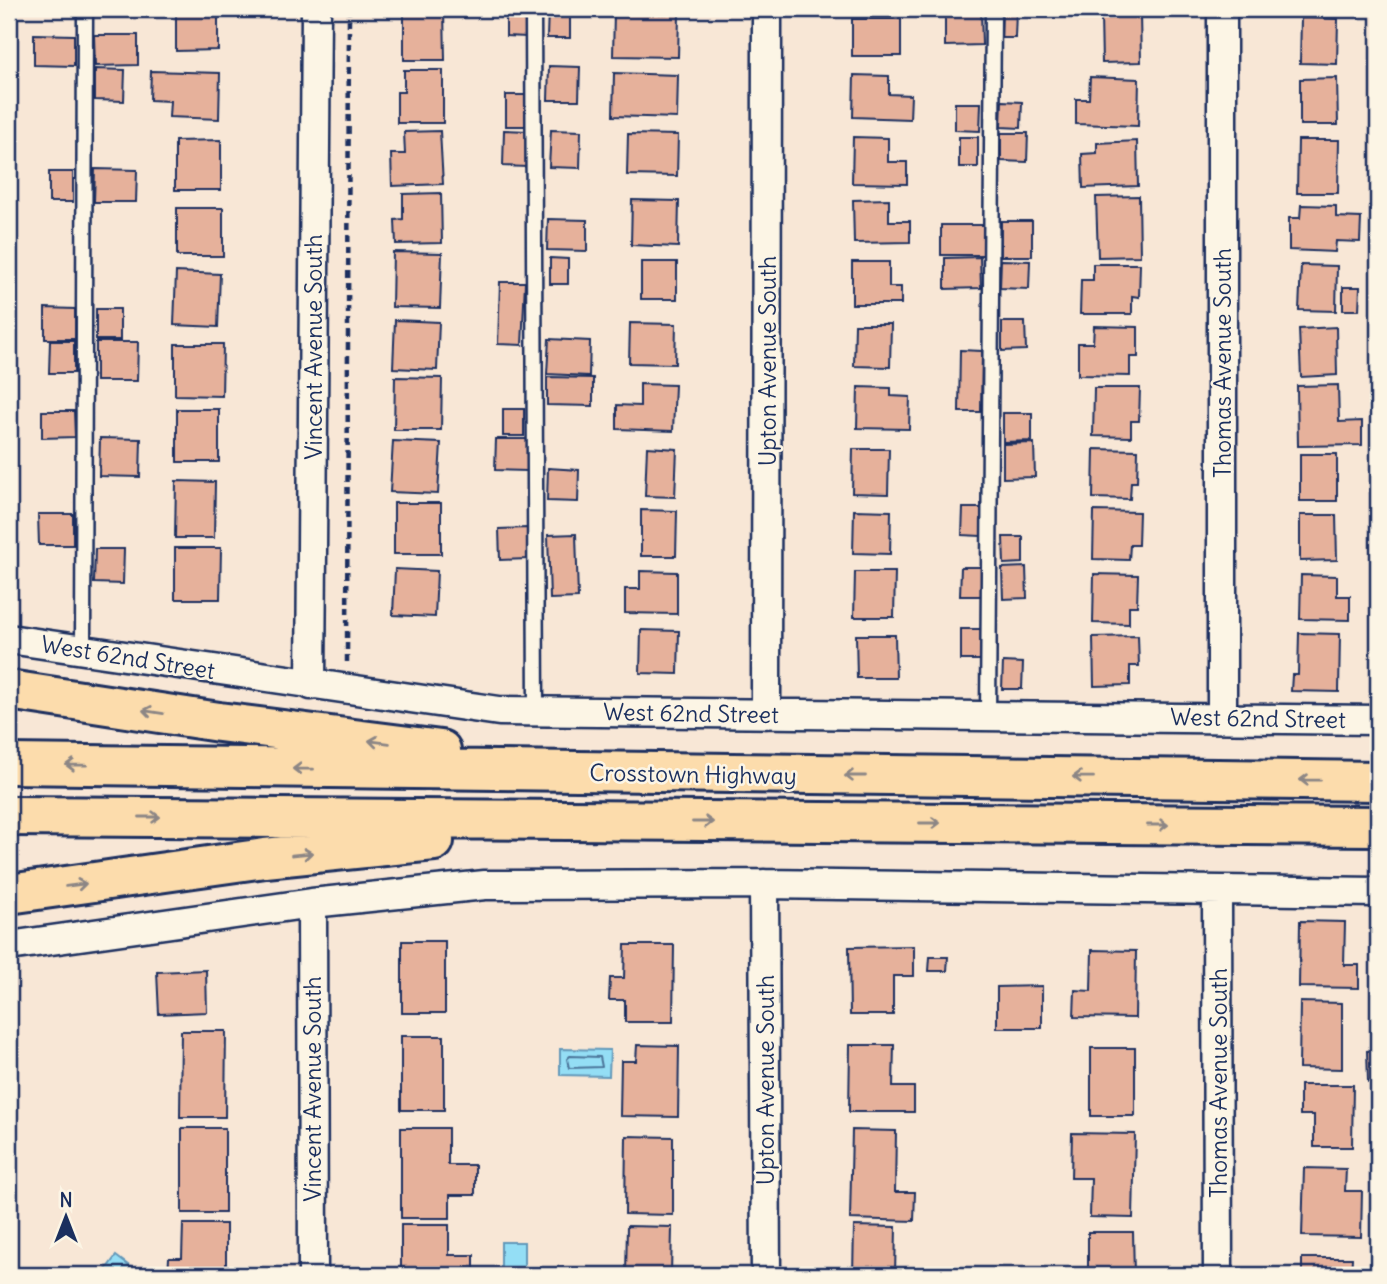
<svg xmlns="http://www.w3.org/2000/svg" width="1387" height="1284" font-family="Delius,sans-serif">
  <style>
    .water { fill: #94def5; stroke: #6498b9; stroke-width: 2 }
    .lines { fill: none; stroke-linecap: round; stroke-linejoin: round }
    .shore { stroke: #4b759a; stroke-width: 2 }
    .building { fill: #e6b19b; stroke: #1b2f5e; stroke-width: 2 }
    .service-casing { stroke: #1b2f5e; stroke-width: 19 }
    .minor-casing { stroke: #1b2f5e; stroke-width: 33 }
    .motorway-casing { stroke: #1b2f5e; stroke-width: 44 }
    .path { stroke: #1b2f5e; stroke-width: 4.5; stroke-dasharray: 7 5; stroke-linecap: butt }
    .service { stroke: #fcf5e5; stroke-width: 14 }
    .minor { stroke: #fcf5e5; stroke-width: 28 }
    .motorway { stroke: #fcdcac; stroke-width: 38 }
    .oneway { stroke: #8c8685 }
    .labels { text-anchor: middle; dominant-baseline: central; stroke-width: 5; stroke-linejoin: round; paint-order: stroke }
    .street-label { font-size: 23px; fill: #1b2f5e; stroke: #fcf5e5 }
  </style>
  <rect width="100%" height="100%" fill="#f8e7d6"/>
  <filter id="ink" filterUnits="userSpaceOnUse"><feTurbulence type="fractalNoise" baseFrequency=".0143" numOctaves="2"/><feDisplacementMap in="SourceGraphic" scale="14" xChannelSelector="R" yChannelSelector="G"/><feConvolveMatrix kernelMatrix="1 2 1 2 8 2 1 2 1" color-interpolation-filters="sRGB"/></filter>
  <g filter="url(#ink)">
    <path class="water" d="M560,1049L610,1050L609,1076L560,1075Z
      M501,1242H524V1275H501Z
      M116,1256L140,1274L153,1275H102Z"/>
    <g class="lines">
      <path class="shore" d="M570,1056L600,1057L602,1067L569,1068L567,1059Z"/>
    </g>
    <path class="building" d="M176,9H218V50L176,51Z
      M404,9H444L445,60H404Z
      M506,9H527V37L506,36Z
      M548,9H570V38H547Z
      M1002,10L1016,11L1015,38H1001Z
      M981,11L982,45L945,46V12Z
      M614,13L679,14L678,57L613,56Z
      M1140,14L1141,62L1102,63L1101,16Z
      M1301,18L1338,19L1337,64L1300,63Z
      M852,19H901V56H852Z
      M34,34L74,35V66L34,65Z
      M94,35H138V65L95,66Z
      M549,66L580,67L579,100H548Z
      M95,69L125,70L124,101L95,100Z
      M404,70H443V123H397V92H404Z
      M151,71L220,73L219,119L169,117L170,101L150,100Z
      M614,73L678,75L677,118L613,116Z
      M854,75L889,76V94L911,95L910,119L853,117Z
      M1090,77L1139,79L1138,126L1076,124V99H1089Z
      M1337,78L1338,125H1300V79Z
      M506,95H527V126H506Z
      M1002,101L1022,102L1021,128L1001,127Z
      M955,103H981L980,131L955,130Z
      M504,130L527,131V167L503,166Z
      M551,130L581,131L580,168L549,167Z
      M440,131L443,184L392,186L391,154H405L404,132Z
      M1001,133H1028L1027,162L1001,161Z
      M628,134L678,135L677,176L627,175Z
      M853,137L888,138V162H907V184L852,183Z
      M959,137H978V167H959Z
      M221,140V190H175V141Z
      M1298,140H1339L1338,193H1297Z
      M1137,141L1138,186L1083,188L1082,154L1097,153V143Z
      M95,169L137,170L136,202H94Z
      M49,172H73V202H49Z
      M441,193L442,243L396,244L395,220L403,219V194Z
      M1139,196L1140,256L1098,257L1096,197Z
      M889,199V221H910V242L854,243L853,200Z
      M632,200L679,201L678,247L631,245Z
      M1301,205L1336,206V217L1361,218L1360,242L1336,241L1335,252L1289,250V218H1300Z
      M177,208H223V256H177Z
      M548,219L587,220V251L547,250Z
      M1001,221H1032V256H1001Z
      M941,225H983V255H941Z
      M393,252L442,253L440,308L392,307Z
      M980,257L981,288L945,289V258Z
      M550,258L568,259V284H550Z
      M1001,260L1030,261L1029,289L1000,288Z
      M641,262H677V299H641Z
      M852,262H889V287H901V304H852Z
      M1093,264H1140L1139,297L1132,296V314H1080L1081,280H1093Z
      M1301,265L1337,266L1336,311L1299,310Z
      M176,272L220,274L218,327L174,325Z
      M500,282H525L522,345L498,344Z
      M1343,287H1360L1359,310H1343Z
      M45,308L75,309V339H45Z
      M96,309H120V340H96Z
      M395,320L439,322L437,370L393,368Z
      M1002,322H1025L1026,350L1002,351Z
      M630,323L676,324L675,364L629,363Z
      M855,324H891L890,367L854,366Z
      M1094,326L1138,327V357H1130V376L1078,375V343H1093Z
      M1336,327L1337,375L1301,377L1299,329Z
      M549,339L590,341L589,376L547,374Z
      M50,341H74V373H49Z
      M96,342H138L137,381H96Z
      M175,344H223L222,396L175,395Z
      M960,350L982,351L981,412H959Z
      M395,377L442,378L441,430H394Z
      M547,377L593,378V406L547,405Z
      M640,384L675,385L673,431L617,429V405L640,406Z
      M1338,385L1339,422L1362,421V445L1298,446L1297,386Z
      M858,387L891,388V396L910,397L909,429L857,428Z
      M1094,388H1140L1139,421H1131V437L1093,436Z
      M177,409H219V462H177Z
      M503,409H524V436H503Z
      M42,411H74L75,437L42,438Z
      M1003,413H1032V441L1003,442Z
      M100,438L141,439L140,477L99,476Z
      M496,439H527V471L495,470Z
      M393,441L441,443L438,494L390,492Z
      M1034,443L1035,477L1003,478V444Z
      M647,447L677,449L675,497L645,496Z
      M853,449H889L888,494L852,493Z
      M1094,449L1138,450L1137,482H1131L1130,499L1093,498Z
      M1300,454H1337V501H1300Z
      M548,468L579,470L578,502L547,501Z
      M176,481L215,482L214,538H175Z
      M394,503H441V554H394Z
      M963,508H981V536L962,535Z
      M641,510L677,511L676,556H641Z
      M854,510L891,511L890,554L853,553Z
      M1094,511L1139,512L1138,545H1130L1129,560L1093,559Z
      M38,514H73V545H39Z
      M1300,515H1336L1337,560L1300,561Z
      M527,528L528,559L500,560L499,529Z
      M576,534L578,598L550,599L548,535Z
      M1003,537H1023V563L1004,564Z
      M175,548H221L220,599H175Z
      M95,549H124L123,584L94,583Z
      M961,567H981V596H960Z
      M1026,567L1027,598L1003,599L1002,568Z
      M395,569L437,571L435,617L393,615Z
      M640,571L677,572V614L625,613V589H640Z
      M855,572H895L894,617H854Z
      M1094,574L1138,575L1137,606H1129V624L1093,623Z
      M1301,575L1337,576V596H1350V620L1300,619Z
      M961,629H982V660H961Z
      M641,630L679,631L678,674L640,673Z
      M1299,633L1340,634L1339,692L1291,691L1292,675H1298Z
      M856,635H895L896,678H857Z
      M1138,636L1139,666H1130V685L1094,686L1093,637Z
      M1003,662L1023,663L1022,689H1002Z
      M1300,921L1345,922L1344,965H1359V988L1299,987Z
      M402,941H445V1013H402Z
      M625,945H674L673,1022H625V1000H609L610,978H624Z
      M914,946V976H893V1015H850L849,947Z
      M1092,950L1136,951L1135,1018L1074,1017L1075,990L1091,991Z
      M930,957H948L947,971H929Z
      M206,970L207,1012L159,1014L157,972Z
      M1042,986V1028H997V987Z
      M1300,1002L1342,1003V1069L1299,1068Z
      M181,1031H226L225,1117H180Z
      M401,1036H444V1110H401Z
      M637,1045L679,1046L678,1117L620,1116L621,1061H636Z
      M850,1045H894L893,1087H914V1112H849Z
      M1091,1048H1135V1116H1091Z
      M1378,1050V1081L1368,1082L1367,1051Z
      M1300,1085H1353L1352,1147H1314V1115H1300Z
      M182,1128H225V1213H182Z
      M401,1128H448V1165H475V1195H450V1218H401Z
      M852,1130L896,1131L895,1192H915L914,1221L850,1219Z
      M1072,1133L1135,1134L1133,1218L1090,1217L1091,1178H1071Z
      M626,1136L673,1137V1215L625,1214Z
      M1304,1168L1346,1169L1345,1191H1362L1361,1237L1302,1236Z
      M183,1224H226V1275H168L169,1258H182Z
      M401,1225H449V1255H474V1275H401Z
      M627,1226L672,1227L671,1275H626Z
      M854,1226L896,1227L895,1275H853Z
      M1088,1232H1133L1134,1275H1088Z
      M1302,1258H1352L1351,1275H1302Z"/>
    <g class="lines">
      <g class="service-casing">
        <path id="service" d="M533,9L536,712
          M83,650L85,9
          M988,716L993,9"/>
      </g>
      <g class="minor-casing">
        <path id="minor" d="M1222,9V717
          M9,639L499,711L1378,720
          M311,685L316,9
          M766,714L767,9
          M764,884L766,1275
          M1217,891L1218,1275
          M312,903L313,1275
          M9,946L312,903L485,885L764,884L1378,892"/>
      </g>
      <g class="motorway-casing">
        <path id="motorway" d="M9,690L219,722L441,750
          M9,764L1378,781
          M9,816L1378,826
          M9,894L265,858L434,841"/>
      </g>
      <path class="path" d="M347,662L349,9"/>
      <use href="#service" class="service"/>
      <use href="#minor" class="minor"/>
      <use href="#motorway" class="motorway"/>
    </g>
    <defs><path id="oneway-shaft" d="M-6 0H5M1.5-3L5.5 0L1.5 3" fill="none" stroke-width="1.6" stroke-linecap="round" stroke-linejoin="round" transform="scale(1.75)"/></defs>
    <g class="oneway">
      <use href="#oneway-shaft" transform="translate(153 712) rotate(-171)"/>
      <use href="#oneway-shaft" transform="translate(379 742) rotate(-173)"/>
      <use href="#oneway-shaft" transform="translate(76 765) rotate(-179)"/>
      <use href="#oneway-shaft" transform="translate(303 769) rotate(-179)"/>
      <use href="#oneway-shaft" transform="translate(855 776) rotate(-180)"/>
      <use href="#oneway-shaft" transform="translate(1083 777) rotate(-179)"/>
      <use href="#oneway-shaft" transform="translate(1310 780) rotate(-179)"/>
      <use href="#oneway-shaft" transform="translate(150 817)"/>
      <use href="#oneway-shaft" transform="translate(703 822)"/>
      <use href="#oneway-shaft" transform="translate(930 823)"/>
      <use href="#oneway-shaft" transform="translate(1158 825)"/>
      <use href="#oneway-shaft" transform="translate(302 854) rotate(-6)"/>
      <use href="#oneway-shaft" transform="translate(76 885) rotate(-8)"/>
    </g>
  </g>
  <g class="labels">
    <g class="street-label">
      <text transform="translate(313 347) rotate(-90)">Vincent Avenue South</text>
      <text transform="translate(767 361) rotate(-90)">Upton Avenue South</text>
      <text transform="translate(1222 363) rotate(-90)">Thomas Avenue South</text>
      <text transform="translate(128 657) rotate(9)">West 62nd Street</text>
      <text transform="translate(691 713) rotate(1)">West 62nd Street</text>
      <text transform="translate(1258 718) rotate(1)">West 62nd Street</text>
      <text transform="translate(693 774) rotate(1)">Crosstown Highway</text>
      <text transform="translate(765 1080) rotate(-90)">Upton Avenue South</text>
      <text transform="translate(1218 1083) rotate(-90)">Thomas Avenue South</text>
      <text transform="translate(312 1089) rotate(-90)">Vincent Avenue South</text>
    </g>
  </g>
  <rect width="1387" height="1284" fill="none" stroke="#fcf5e5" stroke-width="35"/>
  <rect x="18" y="18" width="1352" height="1249" fill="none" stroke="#1b2f5e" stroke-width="2.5" filter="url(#ink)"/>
  <g transform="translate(66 1217)" stroke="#fcf5e5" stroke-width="5" paint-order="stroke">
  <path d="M0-5L12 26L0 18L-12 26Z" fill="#1b2f5e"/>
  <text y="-10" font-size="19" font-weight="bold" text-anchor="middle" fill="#1b2f5e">N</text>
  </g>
</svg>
